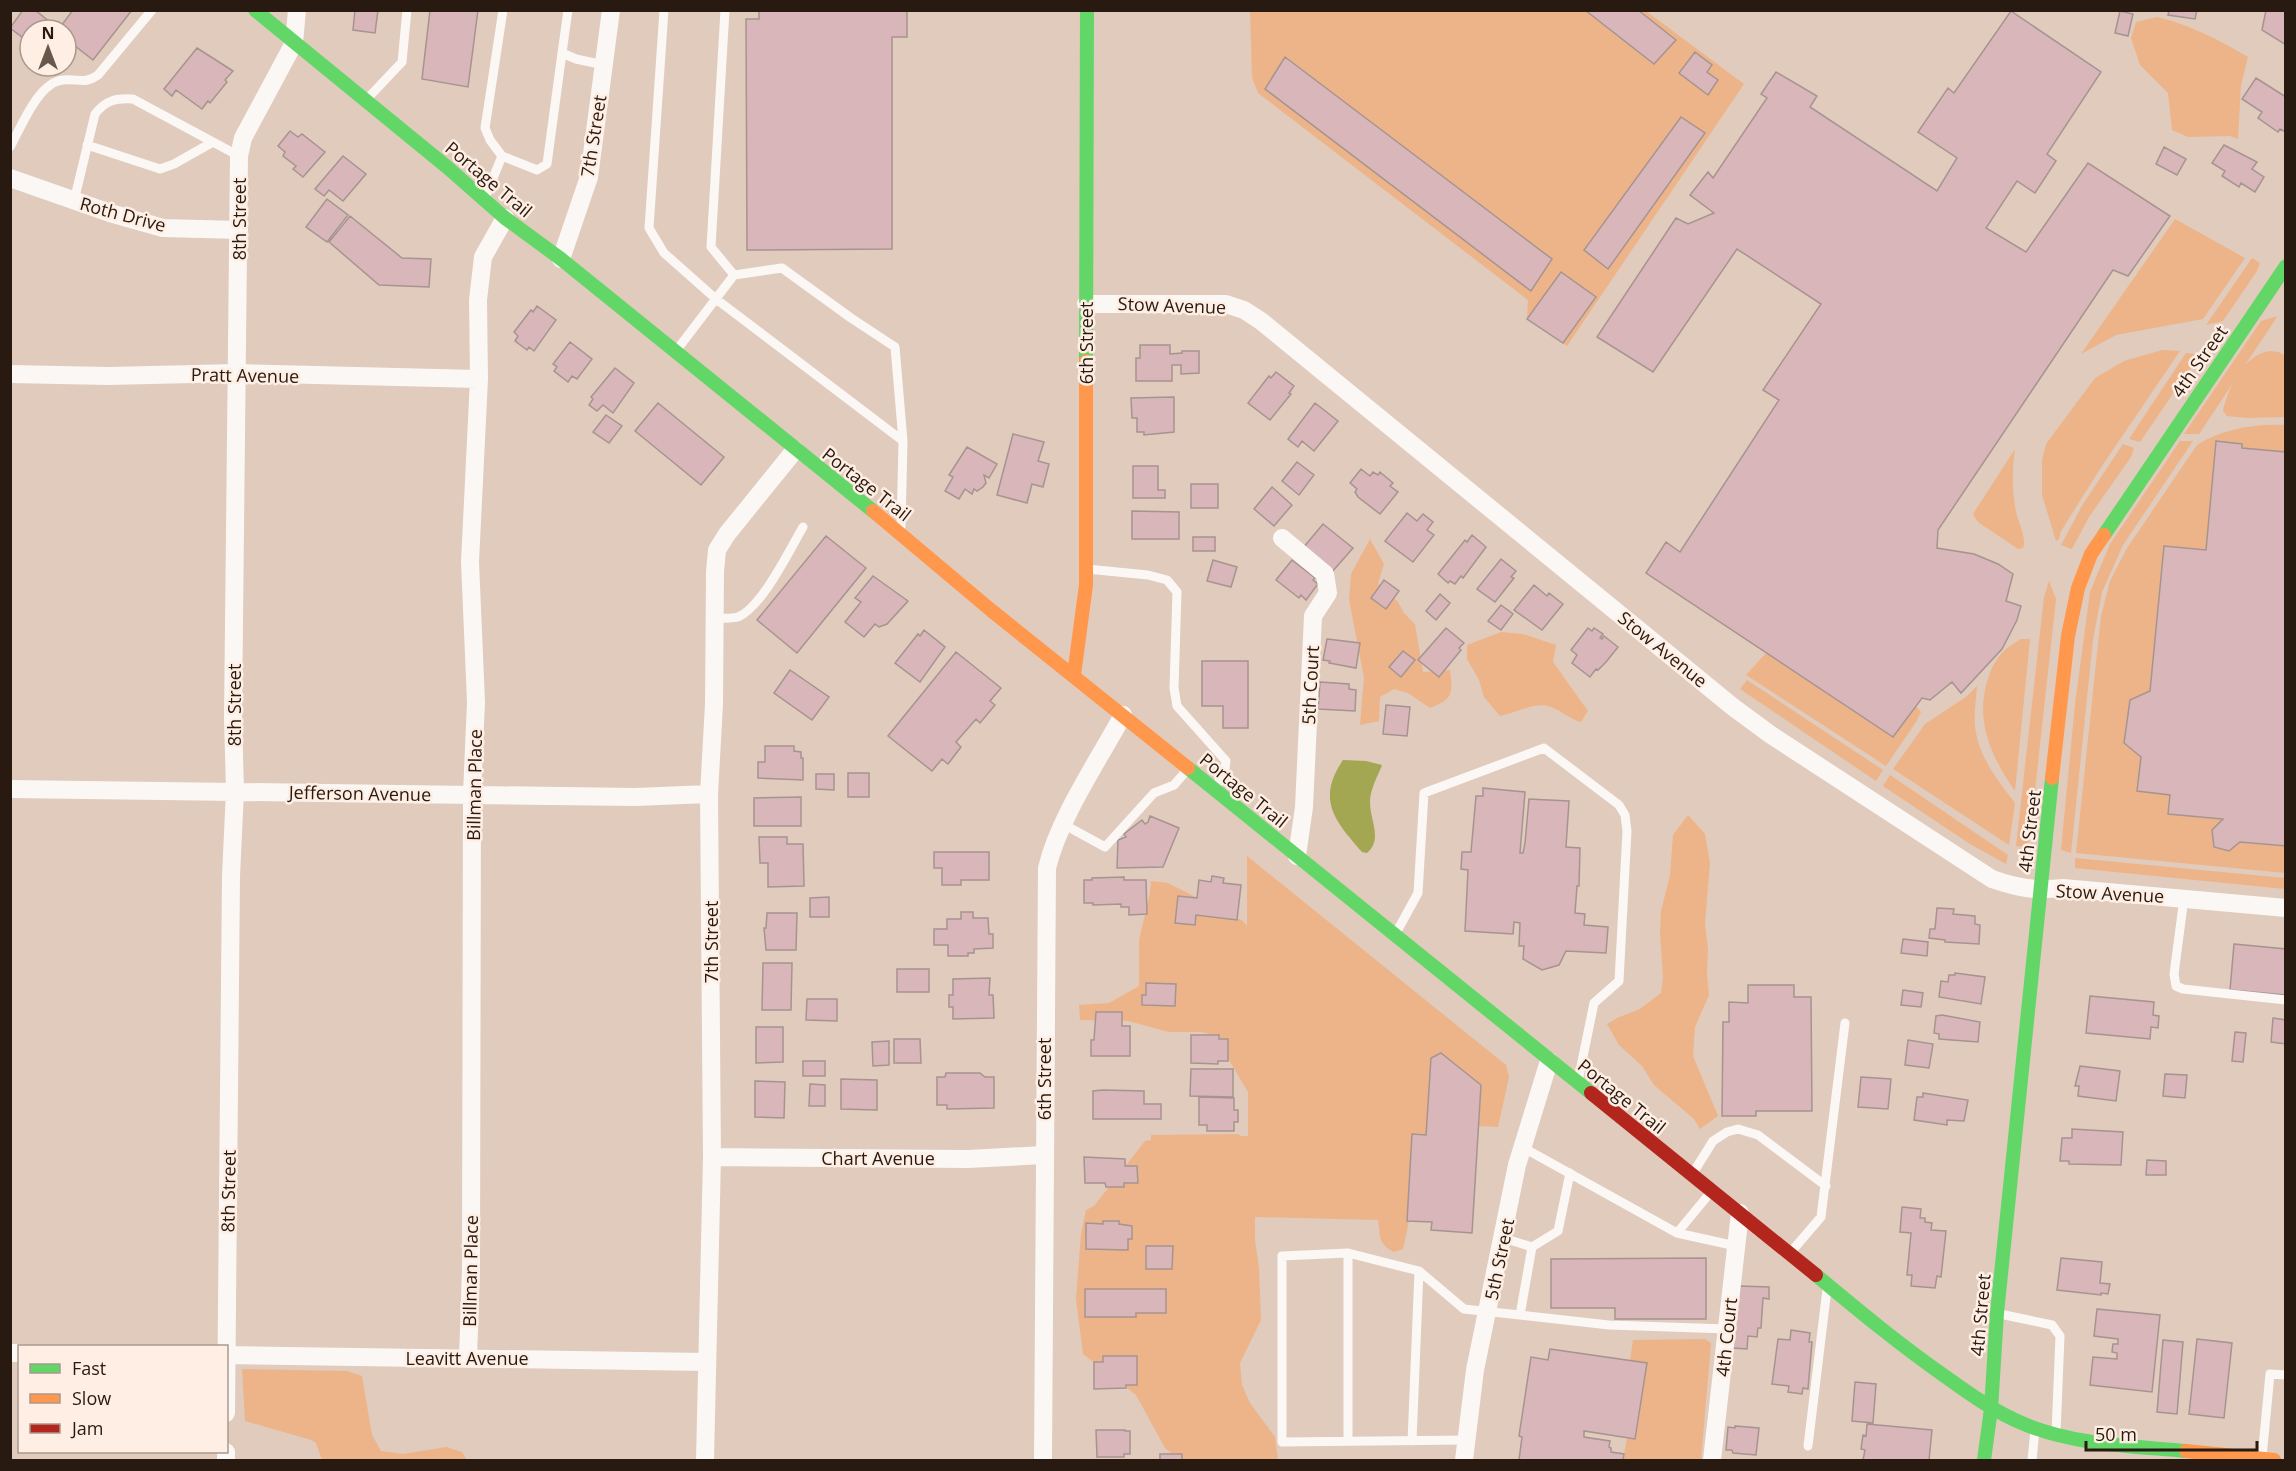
<svg xmlns="http://www.w3.org/2000/svg" width="2296" height="1471" font-family="'Open Sans',sans-serif">
  <style>
    .green { fill: #edb489 }
    .water { fill: #a4a752 }
    .building { fill: #d8b6b9; stroke: #a69490; stroke-width: 1.5 }
    .lines { fill: none; stroke-linecap: round; stroke-linejoin: round }
    .lane { stroke: #faf7f5; stroke-width: 9 }
    .street { stroke: #faf7f5; stroke-width: 18 }
    .fast { stroke: #63d668; stroke-width: 14 }
    .slow { stroke: #ff974d; stroke-width: 14 }
    .jam { stroke: #b3261e; stroke-width: 14 }
    .labels { text-anchor: middle; dominant-baseline: central; stroke-width: 5; stroke-linejoin: round; paint-order: stroke }
    .street-label { font-size: 18px; fill: #281a10; stroke: #ffeee3 }
  </style>
  <rect width="100%" height="100%" fill="#e0cbbc"/>
  <path class="green" d="M1250,11H1646L1744,84L1567,346L1527,319L1528,300L1258,93L1252,77Z
    M2157,17C2191,25 2219,40 2248,57L2241,85L2238,139L2230,136L2188,137L2172,130L2168,93L2140,65L2131,38L2136,22Z
    M2175,219L2245,258L2203,319L2116,335L2081,354Z
    M2252,258L2260,263L2257,271L2223,321L2206,325Z
    M2274,317H2277L2199,434H2184L2261,321Z
    M2162,350L2180,351L2102,466L2061,531L2059,539L2056,541L2042,495V460L2046,444L2095,378L2124,361Z
    M2270,351L2279,352L2285,356V417L2247,418L2227,416L2223,411C2228,388 2244,354 2270,351Z
    M2186,353L2195,354L2196,360L2140,442L2129,439Z
    M2285,425V452L2242,448V444L2206,550L2164,546L2150,691L2130,700L2124,743L2141,757L2137,791L2170,795L2169,814L2223,819L2212,830L2215,847L2229,851L2240,842L2285,846V873L2076,853L2101,616L2110,581L2127,548L2197,445C2221,429 2257,423 2285,425Z
    M2180,441H2193L2123,545L2102,592L2093,640L2071,853L2061,850L2075,704L2090,592L2110,544Z
    M2123,444L2134,448L2131,457L2089,517L2072,549L2061,545L2083,504Z
    M2015,449C2012,470 2012,491 2016,512C2018,522 2027,538 2023,548L2018,549L1978,522L1973,514Z
    M1370,539L1384,564L1378,583L1398,602L1404,613L1415,624L1423,672L1450,670C1453,694 1453,699 1430,708L1408,693L1394,689L1380,697L1379,721L1360,725L1364,678L1349,599L1351,574Z
    M2049,581L2056,599L2030,836L2027,847L2016,846L2044,597Z
    M1501,632L1523,634L1556,645L1553,662L1588,711L1581,722C1570,719 1562,711 1551,707C1536,701 1515,713 1500,716L1484,697L1479,680L1467,659V645Z
    M2021,639H2030L2015,791C1992,758 1975,722 1987,682C1990,672 1994,661 2002,653C2006,648 2015,643 2021,639Z
    M1766,653L1892,737L1916,706L1921,712L1916,722L1886,766L1746,675Z
    M1747,680L1883,770L1876,781L1740,689Z
    M1977,686C1976,701 1973,718 1976,733C1981,760 1999,782 2015,803L2009,845L1893,769L1925,724L1966,697Z
    M1890,775L2008,855L2006,864L1970,844L1883,786Z
    M1688,815L1705,834L1710,863L1705,923L1708,949L1707,974L1709,995L1695,1027L1693,1056L1718,1116L1700,1129L1694,1119L1654,1085L1642,1066L1619,1045L1607,1024L1617,1018L1640,1009L1661,993L1663,977L1660,933L1661,911L1670,875L1673,835Z
    M1247,856L1506,1065L1509,1077L1498,1127L1479,1126L1481,1085L1441,1053L1431,1058L1426,1135L1412,1134L1409,1221L1403,1249L1394,1252C1377,1243 1381,1237 1378,1220L1255,1217V1240L1259,1268L1261,1320L1240,1363L1242,1385L1250,1403L1275,1437L1278,1460H1180L1165,1448L1136,1395L1083,1354L1076,1299L1081,1234L1086,1210L1094,1206L1145,1141L1151,1140V1135L1238,1134L1241,1136H1248V1092L1214,1035L1201,1032H1169L1128,1021L1080,1020L1079,1005L1109,1003L1139,986V940L1150,893L1151,881L1168,883L1243,921L1247,926Z
    M2075,858L2285,878V889L2075,868Z
    M1705,1339L1711,1343L1701,1460H1623L1627,1438L1635,1439L1647,1363L1630,1360L1633,1340Z
    M242,1369L347,1371L362,1376L372,1435L381,1451L403,1454L446,1447L462,1452L467,1460H322L316,1443L311,1440L245,1421Z"/>
  <path class="water" d="M1343,760L1366,761L1382,765C1378,776 1370,789 1370,802C1370,821 1383,839 1367,853L1362,852C1335,821 1316,800 1343,760Z"/>
  <path class="building" d="M23,10H35L51,23L46,30H30V43L10,28Z
    M73,10H132L93,60L66,39V30H58Z
    M355,10H378L375,33L353,30Z
    M430,10H478L468,87L422,79Z
    M759,10H907V37H892V249L747,250L746,19H759Z
    M1585,10H1638L1676,40L1654,64Z
    M2169,10H2197L2195,19L2168,15Z
    M2266,10H2286V45L2262,30Z
    M2011,11L2101,72L2047,154L2056,161L2035,193L2017,181L1986,228L2026,252L2088,163L2170,216L2128,276L2113,270L1938,530L1937,548L1974,554L1998,564L2013,574L2006,601L2021,606L2017,620L2002,649L1961,693L1952,682L1930,700L1922,698L1893,737L1646,573L1666,542L1680,552L1779,400L1763,390L1821,304L1737,249L1653,372L1597,337L1676,218L1688,224L1714,213L1690,195L1708,172L1713,178L1767,98L1761,94L1776,72L1817,96L1810,107L1937,191L1957,158L1918,132L1948,88L1954,93Z
    M2120,11L2133,14L2128,36L2115,33Z
    M197,48L233,71L225,80L227,82L210,103L208,101L202,109L176,90L172,96L164,89Z
    M1695,52L1712,65L1707,72L1718,80L1708,95L1679,73Z
    M1285,57L1552,259L1531,291L1265,89Z
    M2256,78L2286,97V132L2280,129L2278,132L2258,118L2262,112L2242,99Z
    M1681,117L1705,133L1608,269L1584,250Z
    M290,131L298,137L302,134L325,152L303,177L293,169L296,166L283,156L285,152L278,146Z
    M2224,145L2257,162L2252,169L2264,177L2255,192L2241,183L2239,187L2222,176L2225,171L2212,163Z
    M2164,147L2186,159L2177,175L2156,164Z
    M343,156L366,174L343,201L329,190L324,196L315,189Z
    M327,199L348,215L327,242L306,227Z
    M350,216L402,258L431,259L429,287L379,285L329,242Z
    M1561,272L1596,297L1563,343L1527,319Z
    M537,306L556,320L534,351L529,347L527,350L515,341L518,336L514,332L531,310L533,312Z
    M570,342L592,359L577,379L572,376L568,382L554,371L557,367L553,364Z
    M1140,345H1170V354L1182,353V351H1199V373L1181,374V365H1172V381H1136V358H1140Z
    M615,368L634,383L613,413L603,405L597,411L589,405L593,399L591,397Z
    M1276,372L1294,386L1289,393L1291,394L1270,420L1248,403L1269,376L1271,378Z
    M1174,397V432L1144,435V432H1137V418H1132L1131,398Z
    M658,403L724,457L701,485L635,431Z
    M1315,403L1338,421L1314,451L1302,441L1298,447L1288,439Z
    M606,415L622,426L609,443L593,432Z
    M1013,434L1044,442L1038,461L1049,464L1043,487L1032,484L1027,503L997,495Z
    M2216,441L2242,444V448L2286,452V846L2240,842L2229,851L2214,847L2212,830L2223,819L2168,814L2170,795L2137,791L2141,757L2124,743L2130,700L2150,691L2164,546L2206,550Z
    M967,447L997,464L989,478L984,475L986,483L983,487L977,491L974,489L972,494L965,489L959,499L945,491L953,477L949,475Z
    M1297,462L1314,475L1299,495L1282,481Z
    M1133,466H1158V490H1165V498H1133Z
    M1361,469L1370,476L1373,472L1378,475L1380,472L1393,483L1390,486L1398,492L1380,514L1358,497L1355,492L1357,489L1350,483Z
    M1191,484H1218V508H1191Z
    M1272,487L1292,505L1274,526L1254,509Z
    M1132,511L1179,512V539H1132Z
    M1407,513L1417,521L1423,514L1433,522L1427,530L1434,535L1413,562L1385,541Z
    M1323,524L1353,548L1332,572L1303,548Z
    M1472,535L1486,547L1463,578L1461,576L1455,584L1450,581L1448,583L1438,574L1465,540L1467,542Z
    M826,536L866,568L797,653L757,620Z
    M1193,537H1215V551H1193Z
    M1501,559L1516,571L1511,577L1514,578L1495,602L1477,589Z
    M1213,560L1237,567L1231,587L1207,581Z
    M1292,560L1315,578L1313,580L1318,584L1306,600L1301,595L1299,598L1276,580Z
    M873,576L908,601L887,624L879,627L875,624L864,637L845,622L861,602L855,598Z
    M1384,580L1399,591L1386,609L1371,598Z
    M1534,585L1547,596L1549,593L1563,604L1542,630L1514,610Z
    M1440,594L1450,603L1436,620L1426,611Z
    M1501,605L1513,614L1501,630L1488,621Z
    M1446,628L1464,643L1459,648L1461,650L1439,677L1418,660Z
    M1588,628L1592,631L1594,628L1603,634L1600,638L1602,639L1604,636L1618,647L1606,662L1598,670L1596,669L1590,677L1572,663L1577,655L1571,650Z
    M924,630L945,647L920,682L895,663L918,634L920,636Z
    M1327,639L1360,643L1356,668L1329,663L1330,661L1323,660Z
    M1403,651L1415,660L1401,677L1389,667Z
    M956,652L1001,688L990,701L995,705L980,723L976,719L956,742L961,747L948,764L942,759L932,771L888,736Z
    M1202,661H1248V728H1223V706H1202Z
    M790,670L829,697L812,720L774,693Z
    M1320,682L1349,684V689L1356,690L1355,711L1318,709Z
    M1386,705L1410,707L1407,736L1383,734Z
    M765,746H794V751L801,752V758H803V780L758,778V762H765Z
    M848,773H869V797H848Z
    M816,774H834V790L816,789Z
    M1483,788L1525,792L1520,853H1523L1525,843L1529,799L1569,801L1566,847L1580,848L1579,886H1577L1575,913L1585,914L1584,925L1608,927L1606,953L1566,951L1559,965L1542,970L1523,959L1524,946H1519L1520,923L1514,922L1513,934L1465,931L1468,870L1461,869L1462,852H1471L1476,796H1483Z
    M801,797V826H754V798Z
    M1150,816L1179,828L1163,867L1117,868L1118,840L1126,837L1124,834L1142,820L1145,824L1148,822Z
    M759,837H787V844H803L804,886L768,887V863H760Z
    M934,852H989V880H961V885H942V868H934Z
    M1212,876L1224,878L1223,883L1241,885L1237,920L1196,915L1195,925L1175,923L1178,896L1197,898L1199,880L1211,882Z
    M1124,877V880H1146L1147,914L1129,915V907H1121V904L1093,905V903H1084V880H1092V878Z
    M829,897V917H810V898Z
    M1937,908L1954,909L1953,914L1975,916V924L1980,925L1979,944L1945,942V940L1929,938L1930,929H1935Z
    M961,912H973V918H988L989,934H993V948L974,949V953H968V956H948V945H934V929H947V919H961Z
    M767,913H797L796,950H766L764,928H766Z
    M1903,939L1928,942L1927,956L1901,953Z
    M2234,944L2286,949V995L2230,990Z
    M763,963H792L791,1010H762Z
    M897,969H929V992H897Z
    M1955,973L1985,977L1981,1004L1939,997L1941,981L1948,982L1949,975H1955Z
    M990,978L989,995H993L994,1018L953,1019V1007H949V995H953V979Z
    M1146,983L1176,984L1175,1006L1142,1005V995H1146Z
    M1748,985H1794V997H1811L1812,1111H1756V1116H1722L1723,1022H1729V1002L1748,1003Z
    M1903,990L1923,993L1921,1007L1901,1005Z
    M2090,996L2154,1002L2153,1015L2159,1016L2158,1028L2151,1027L2150,1039L2086,1033Z
    M807,999H837V1021L806,1020Z
    M1096,1012H1122V1026H1130V1056H1091V1040H1094Z
    M1942,1015L1980,1022L1978,1042L1939,1039V1034L1934,1033L1936,1016Z
    M2273,1018L2286,1020V1044L2271,1042Z
    M756,1027H783V1062L756,1063Z
    M2235,1032L2246,1033L2243,1062L2232,1061Z
    M1191,1035H1219V1039H1228V1061H1218V1064L1191,1063Z
    M894,1039H920L921,1063H894Z
    M1908,1040L1933,1044L1929,1068L1905,1065Z
    M889,1041V1065L873,1066L872,1042Z
    M1441,1053L1481,1085L1472,1233L1431,1230L1432,1222L1407,1221L1412,1134L1426,1135L1431,1058Z
    M803,1061H825V1076H803Z
    M2080,1066L2120,1071L2116,1101L2078,1096L2079,1086H2075Z
    M1191,1069H1233V1097L1190,1096Z
    M946,1073H980L985,1077H994V1108L947,1109V1105H937V1077H945Z
    M2165,1074L2187,1075L2185,1098L2163,1096Z
    M1861,1077L1891,1079L1888,1109L1858,1107Z
    M841,1079L877,1080V1110L841,1109Z
    M755,1081L785,1082L784,1118L755,1117Z
    M810,1084L825,1085V1106H809Z
    M1103,1090L1144,1091V1104H1161V1119H1093V1091Z
    M1923,1093L1968,1100L1964,1121L1947,1120V1125L1914,1120L1917,1097H1923Z
    M1199,1097L1234,1098V1110H1238V1122H1234V1131H1207V1125H1199Z
    M2072,1129L2123,1132L2121,1165L2069,1164V1161H2060L2062,1138H2072Z
    M1084,1157L1125,1159V1166H1137L1138,1183H1124V1187H1106L1105,1183H1085Z
    M2147,1160L2166,1161V1175H2146Z
    M1902,1207L1921,1209L1920,1218H1925V1222L1932,1223L1931,1230L1946,1231L1941,1277L1937,1276L1935,1288L1911,1286L1912,1275H1907L1911,1233L1900,1232Z
    M1103,1221H1119V1224L1132,1226V1239H1128V1250L1086,1249V1223L1103,1224Z
    M1146,1246H1173L1172,1269H1146Z
    M1706,1258V1319H1615V1308H1551V1259Z
    M2061,1258L2102,1262L2100,1283L2110,1284L2108,1294L2101,1293V1295L2057,1290Z
    M1739,1286L1769,1287V1299L1763,1298L1761,1328H1758L1757,1337L1748,1336L1747,1349L1732,1348Z
    M1085,1289H1166V1313H1136V1317H1085Z
    M2097,1309L2160,1315L2152,1392L2090,1385L2093,1357L2117,1359V1353L2112,1352L2113,1344H2118V1339L2094,1336Z
    M1791,1330L1810,1333L1809,1342H1812L1808,1389L1803,1388L1802,1394L1788,1392L1789,1386L1772,1384L1778,1339L1790,1340Z
    M2197,1339L2232,1343L2224,1418L2189,1414Z
    M2163,1340L2183,1342L2177,1414L2157,1412Z
    M1550,1349L1647,1363L1635,1439L1584,1431V1437L1610,1441L1609,1447L1611,1448V1452L1624,1454L1623,1460H1519L1522,1437L1519,1436L1531,1357L1548,1360Z
    M1103,1356H1137V1385H1126V1388L1094,1389V1362H1103Z
    M1855,1382L1876,1384L1873,1423L1852,1421Z
    M1867,1424L1932,1430L1929,1460H1863L1865,1450L1861,1449L1863,1435L1866,1436Z
    M1735,1426L1759,1428L1756,1455L1733,1453L1732,1450H1726L1728,1427L1735,1428Z
    M1096,1430H1125V1431H1130V1454H1124V1457H1097Z
    M1160,1454H1182V1460H1160Z"/>
  <g class="lines">
    <path class="lane" d="M568,10L562,53L576,59L604,65
      M664,10L649,228L664,253L716,299L903,441
      M367,99L402,62L407,10
      M87,145L160,169L174,164L213,142
      M10,147C21,128 38,82 63,80C79,78 83,85 98,75L152,10
      M502,156L490,140L485,128L503,10
      M485,198L502,156L537,170L547,164L562,53
      M74,201L95,114C106,100 116,98 133,99L239,156
      M734,275L782,268L851,318L895,347L903,441L901,527
      M676,351L734,275L711,247L725,10
      M1087,569L1148,575L1167,580L1177,592L1174,688L1177,706L1226,761L1225,769L1216,787
      M714,618C722,618 731,619 738,617C762,607 789,551 803,527
      M1063,824L1105,847L1154,793L1174,785L1187,770
      M2184,898L2174,974L2176,986L2183,989L2286,1000
      M1396,933L1418,893L1424,793L1544,748L1619,805L1625,815L1627,831L1619,981L1594,1003L1578,1081
      M1522,1147L1677,1233L1710,1193
      M1693,1173L1713,1141L1727,1132L1738,1129L1758,1135L1826,1186
      M1677,1233L1736,1246
      M1503,1238L1532,1247
      M1791,1252L1821,1217L1845,1023
      M1348,1253V1441
      M2000,1314L2052,1325L2060,1336L2056,1433
      M1520,1315L1609,1325L1727,1329
      M1466,1440L1282,1442V1256L1348,1253L1419,1271L1464,1309L1520,1315L1532,1247L1558,1231L1570,1173
      M1412,1441L1419,1271
      M1808,1446L1827,1289
      M2262,1457L2270,1374L2286,1375
      M2032,1460L2035,1430"/>
    <path class="street" d="M10,178L110,213L163,228L239,230
      M561,259L589,177L611,10
      M1086,304H1226L1244,310L1261,321L1733,707L1771,735L1992,879C2018,888 2035,891 2063,888L2286,908
      M10,374L108,376L237,373L479,379
      M1282,538L1325,574L1328,593L1313,616L1304,807L1297,856
      M10,789L635,797L709,794
      M712,1157L968,1159L1044,1155
      M10,1353H20
      M226,1355L707,1362
      M468,1358L471,1269L472,794L476,702L470,562L479,379L478,300L483,257L505,218
      M226,1413L231,876L235,791L233,717L239,156L243,138L294,43L297,10
      M226,1460V1452
      M705,1460L712,1157L709,794L714,704L715,572L717,550L727,534L795,450
      M1043,1460L1047,868C1059,818 1098,761 1123,715
      M1464,1460L1475,1370L1517,1165L1549,1061
      M1712,1460L1740,1213"/>
    <path class="fast" d="M255,10L447,167L505,218L561,259L873,511
      M1086,361L1087,10
      M2104,535L2286,266
      M1188,768L1591,1093
      M1816,1275C1858,1310 1900,1345 1946,1377C1971,1395 1995,1412 2024,1424C2074,1445 2132,1446 2186,1451
      M1984,1460L1991,1409L1997,1313L2052,778"/>
    <path class="slow" d="M873,511L992,611L1188,768
      M1074,675L1086,585V361
      M2052,778L2068,636L2078,588L2091,554L2104,535
      M2186,1451L2274,1460"/>
    <path class="jam" d="M1591,1093L1816,1275"/>
  </g>
  <g class="labels">
    <g class="street-label">
      <text transform="translate(593 136) rotate(-81)">7th Street</text>
      <text transform="translate(489 179) rotate(40)">Portage Trail</text>
      <text transform="translate(123 214) rotate(15)">Roth Drive</text>
      <text transform="translate(239 219) rotate(-90)">8th Street</text>
      <text transform="translate(1172 305) rotate(2)">Stow Avenue</text>
      <text transform="translate(1086 343) rotate(-90)">6th Street</text>
      <text transform="translate(2199 361) rotate(-55)">4th Street</text>
      <text transform="translate(245 375) rotate(1)">Pratt Avenue</text>
      <text transform="translate(867 484) rotate(38)">Portage Trail</text>
      <text transform="translate(1663 649) rotate(39)">Stow Avenue</text>
      <text transform="translate(1310 685) rotate(-87)">5th Court</text>
      <text transform="translate(234 705) rotate(-90)">8th Street</text>
      <text transform="translate(474 785) rotate(-89)">Billman Place</text>
      <text transform="translate(1244 790) rotate(39)">Portage Trail</text>
      <text transform="translate(360 793) rotate(1)">Jefferson Avenue</text>
      <text transform="translate(2029 831) rotate(-83)">4th Street</text>
      <text transform="translate(2110 893) rotate(3)">Stow Avenue</text>
      <text transform="translate(711 942) rotate(-90)">7th Street</text>
      <text transform="translate(1044 1079) rotate(-90)">6th Street</text>
      <text transform="translate(1622 1096) rotate(39)">Portage Trail</text>
      <text x="878" y="1158">Chart Avenue</text>
      <text transform="translate(228 1191) rotate(-89)">8th Street</text>
      <text transform="translate(1499 1259) rotate(-78)">5th Street</text>
      <text transform="translate(470 1271) rotate(-89)">Billman Place</text>
      <text transform="translate(1980 1315) rotate(-85)">4th Street</text>
      <text transform="translate(1726 1337) rotate(-84)">4th Court</text>
      <text x="467" y="1358">Leavitt Avenue</text>
    </g>
  </g>
  <rect width="2296" height="1471" fill="none" stroke="#281a10" stroke-width="24"/>
  <rect x="18" y="1345" width="210" height="108" fill="#ffeee3" stroke="#a9998f" stroke-width="1.5"/>
  <rect x="30" y="1364" width="30" height="9" fill="#63d668" stroke="#a9998f" stroke-width="1.5"/>
  <text x="72" y="1375" font-size="18" fill="#281a10">Fast</text>
  <rect x="30" y="1394" width="30" height="9" fill="#ff974d" stroke="#a9998f" stroke-width="1.5"/>
  <text x="72" y="1405" font-size="18" fill="#281a10">Slow</text>
  <rect x="30" y="1424" width="30" height="9" fill="#b3261e" stroke="#a9998f" stroke-width="1.5"/>
  <text x="72" y="1435" font-size="18" fill="#281a10">Jam</text>
  <g transform="translate(48 48)"><circle r="28" fill="#ffeee3" stroke="#a9998f" stroke-width="1.5"/>
  <path d="M0-4.5L10 22L0 15L-10 22Z" fill="#68584c"/>
  <text y="-9" font-size="16" font-weight="bold" text-anchor="middle" fill="#281a10">N</text>
  </g>
  <path d="M2086 1441v9h171v-9" fill="none" stroke="#281a10" stroke-width="3"/>
  <text x="2095" y="1441" font-size="18" fill="#281a10" stroke="#ffeee3" stroke-width="4.5" paint-order="stroke">50 m</text>
</svg>
